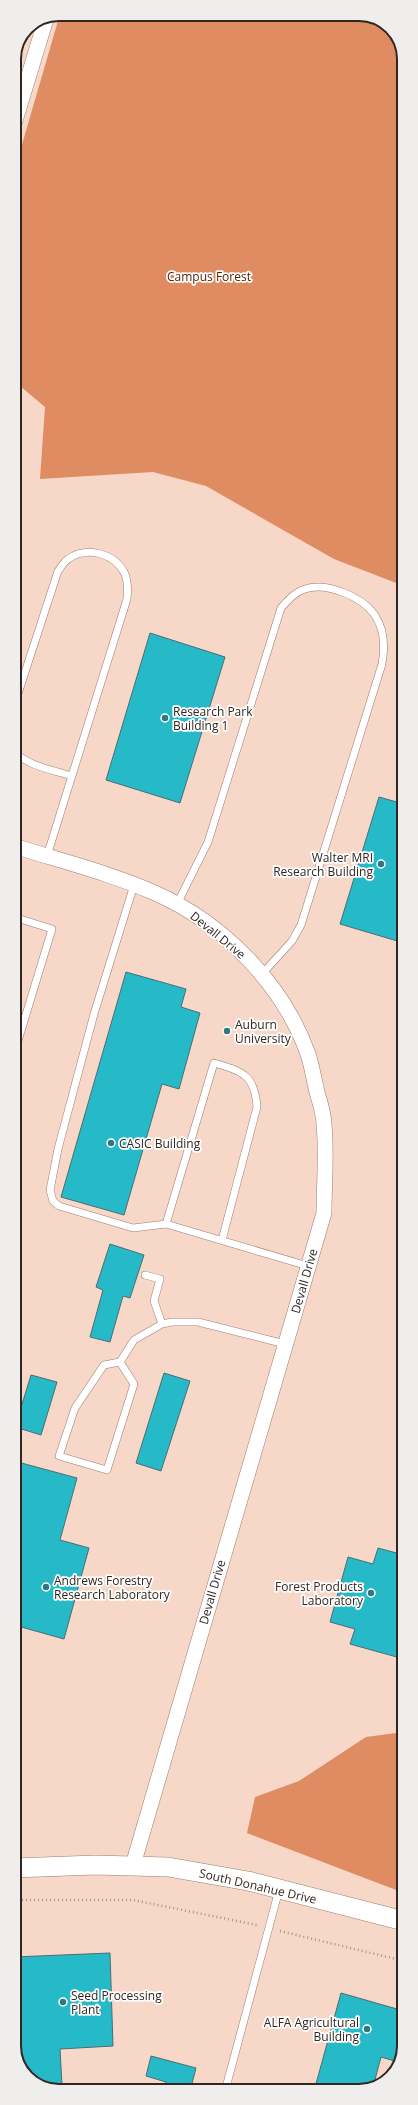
<svg xmlns="http://www.w3.org/2000/svg" width="418" height="2105" font-family="'Open Sans',sans-serif">
  <style>
    .forest { fill: #df8c62 }
    .building { fill: #26bac9; stroke: #4a6d71 }
    .lines { fill: none; stroke-linecap: round; stroke-linejoin: round }
    .service-casing { stroke: #9a7d70; stroke-width: 8 }
    .minor-casing { stroke: #9a7d70; stroke-width: 16 }
    .tertiary-casing { stroke: #9a7d70; stroke-width: 20 }
    .path { stroke: #a99286; stroke-width: 2.5; stroke-dasharray: 1 3; stroke-linecap: butt }
    .service { stroke: #fff; stroke-width: 7 }
    .minor { stroke: #fff; stroke-width: 15 }
    .tertiary { stroke: #fff; stroke-width: 19 }
    .poi-dot { fill: #307880; stroke: #fff; stroke-width: 1.5 }
    .labels { text-anchor: middle; dominant-baseline: central; stroke-width: 3.5; stroke-linejoin: round; paint-order: stroke }
    .park-label { font-size: 12px; fill: #562101; stroke: #fff }
    .poi-label { font-size: 12px; fill: #312620; stroke: #fff; text-anchor: start }
    .street-label { font-size: 12px; fill: #312620; stroke: #fff }
    .rim { fill: none; stroke: #312620; stroke-width: 2 }
  </style>
  <rect width="100%" height="100%" fill="#f6d7c8"/>
  <path class="forest" d="M60,14H365L391,27L404,53V586L334,559L206,486L153,472L40,479L45,407L14,381V172Z
    M404,1732V1893L247,1833L255,1797L299,1781L366,1737Z"/>
  <path class="building" d="M150,633L225,657L180,803L106,780Z
    M379,797L404,804V943L340,924Z
    M126,972L186,989L181,1007L200,1013L179,1089L162,1084L124,1215L61,1197Z
    M110,1244L144,1255L130,1298L123,1296L110,1342L90,1337L103,1290L96,1287Z
    M164,1373L190,1381L161,1471L136,1463Z
    M31,1375L57,1382L41,1435L15,1427Z
    M14,1461L77,1478L60,1540L89,1548L64,1639L14,1625Z
    M378,1548L404,1555V1659L350,1644L355,1629L330,1622L348,1557L373,1564Z
    M110,1953L113,2046L60,2049L62,2085L43,2086L27,2078L14,2052V1957Z
    M341,1993L404,2011V2047L398,2062L381,2057L373,2087L365,2091H314Z
    M151,2056L196,2068L190,2091H164L166,2082L146,2076Z"/>
  <g class="lines">
    <g class="service-casing">
      <path id="service" d="M14,706L58,571C61,567 64,562 68,559C87,546 115,553 125,574C128,582 128,590 127,599L47,856
        M14,751C27,766 53,770 72,776
        M134,885L94,1014L58,1149L50,1190L53,1201L59,1206L133,1228L166,1224L308,1266
        M177,904L208,842L281,608C288,600 295,592 305,589C326,582 361,596 374,614C385,629 385,647 382,664L301,925L292,941L262,974
        M14,917L52,929L14,1054
        M166,1224L214,1063C242,1071 255,1075 257,1107L222,1240
        M145,1275L160,1279L154,1301L162,1324
        M120,1362L134,1384L107,1470L59,1456L75,1408L104,1365L120,1362L134,1340L162,1324L172,1322H198L285,1344
        M225,2091L279,1890"/>
    </g>
    <g class="minor-casing">
      <path id="minor" d="M14,124L46,19
        M14,846C61,861 110,873 155,893C223,923 283,984 308,1054C312,1066 314,1080 317,1092C320,1103 324,1114 324,1125C327,1154 324,1184 324,1213L133,1865"/>
    </g>
    <g class="tertiary-casing">
      <path id="tertiary" d="M14,1868L95,1865L168,1867L248,1881L404,1921"/>
    </g>
    <path class="path" d="M14,1900H133L257,1925
      M280,1931L404,1961"/>
    <use href="#service" class="service"/>
    <use href="#minor" class="minor"/>
    <use href="#tertiary" class="tertiary"/>
  </g>
  <g class="poi-dot">
    <circle cx="165" cy="718" r="4"/>
    <circle cx="381" cy="864" r="4"/>
    <circle cx="227" cy="1031" r="4"/>
    <circle cx="111" cy="1143" r="4"/>
    <circle cx="46" cy="1587" r="4"/>
    <circle cx="371" cy="1593" r="4"/>
    <circle cx="63" cy="2002" r="4"/>
    <circle cx="367" cy="2029" r="4"/>
  </g>
  <g class="labels">
    <g class="park-label">
      <text x="209" y="276">Campus Forest</text>
    </g>
    <g class="poi-label">
      <text x="173" y="711">Research Park<tspan x="173" dy="14">Building 1</tspan></text>
      <text x="373" y="857" text-anchor="end">Walter MRI<tspan x="373" dy="14">Research Building</tspan></text>
      <text x="235" y="1024">Auburn<tspan x="235" dy="14">University</tspan></text>
      <text x="119" y="1143">CASIC Building</text>
      <text x="54" y="1580">Andrews Forestry<tspan x="54" dy="14">Research Laboratory</tspan></text>
      <text x="363" y="1586" text-anchor="end">Forest Products<tspan x="363" dy="14">Laboratory</tspan></text>
      <text x="71" y="1995">Seed Processing<tspan x="71" dy="14">Plant</tspan></text>
      <text x="359" y="2022" text-anchor="end">ALFA Agricultural<tspan x="359" dy="14">Building</tspan></text>
    </g>
    <g class="street-label">
      <text transform="translate(218 935) rotate(39)">Devall Drive</text>
      <text transform="translate(304 1281) rotate(-74)">Devall Drive</text>
      <text transform="translate(212 1592) rotate(-74)">Devall Drive</text>
      <text transform="translate(258 1886) rotate(13)">South Donahue Drive</text>
    </g>
  </g>
  <path d="M0 0H418V2105H0ZM59 21H359A38 38 0 0 1 397 59V2046A38 38 0 0 1 359 2084H59A38 38 0 0 1 21 2046V59A38 38 0 0 1 59 21Z" fill="#efeeed" fill-rule="evenodd"/>
  <path class="rim" d="M59 21H359A38 38 0 0 1 397 59V2046A38 38 0 0 1 359 2084H59A38 38 0 0 1 21 2046V59A38 38 0 0 1 59 21Z"/>
</svg>
